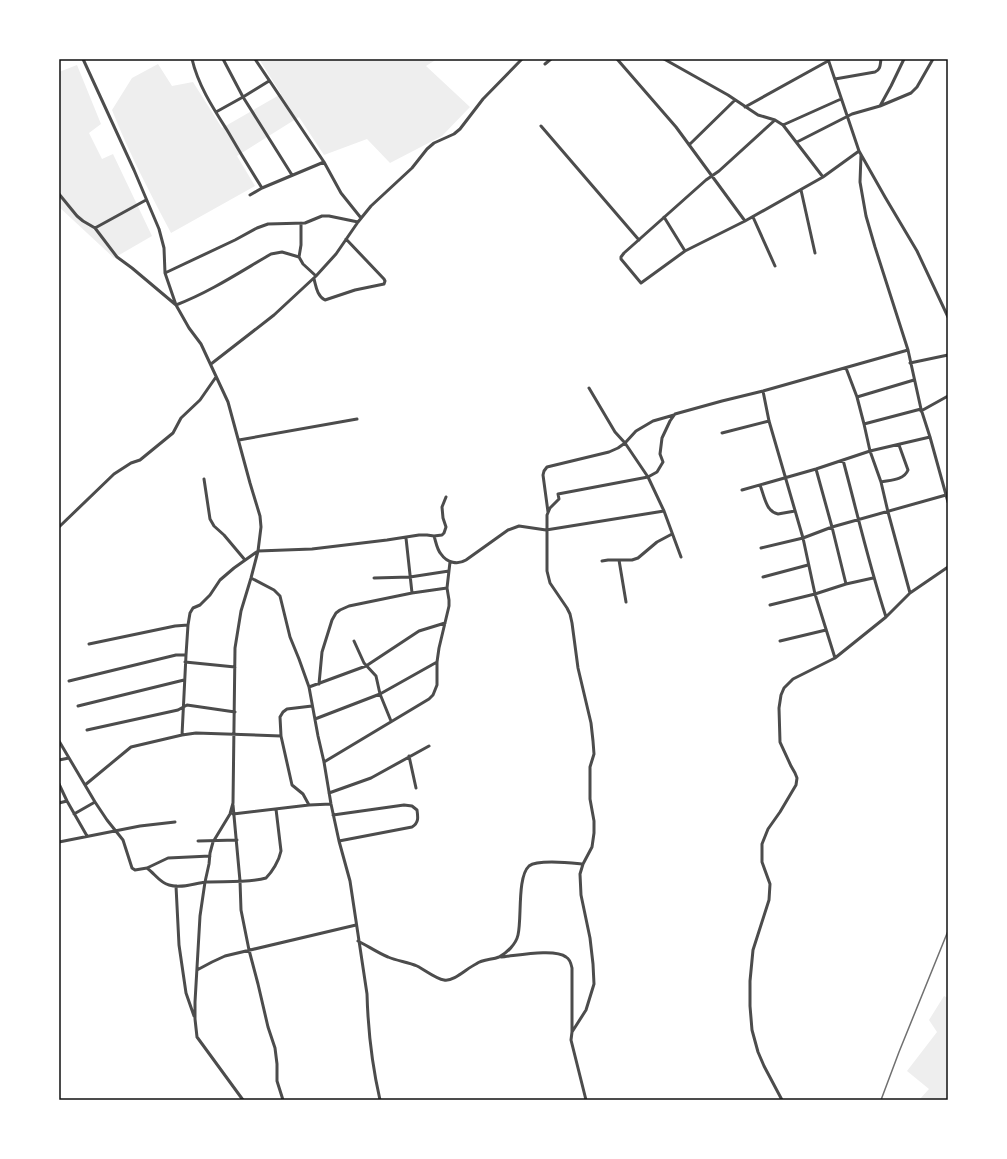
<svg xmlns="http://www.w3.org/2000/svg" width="1007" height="1159" font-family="Figtree,sans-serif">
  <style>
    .green { fill: #eee }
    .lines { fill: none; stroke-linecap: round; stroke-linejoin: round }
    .minor { stroke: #4c4c4c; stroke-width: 3 }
    .rail { stroke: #707070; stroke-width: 1.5 }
    .neatline { fill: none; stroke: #111; stroke-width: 1.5 }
  </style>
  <rect width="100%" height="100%" fill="#fff"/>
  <path class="green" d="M259,59H437L426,66L470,107L442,136L390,163L367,139L324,155L299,117L237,156L255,186L171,233C150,193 129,153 112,110L132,78L158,64L172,86L193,82L222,128L281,94Z
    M77,65L101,124L89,133L102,159L113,154L152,236L114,258L59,207V72Z
    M944,996L948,998V1100H919L929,1089L907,1071L937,1032L929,1020Z"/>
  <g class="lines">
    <path class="minor" d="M83,59L134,170L159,229L164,248L165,273L176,305L189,328L201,344L228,402L250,483L260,516L261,527L258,551L251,578L241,611L235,648L233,803L230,814L213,842L210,853L209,864L205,882L200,916L195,1002V1019L197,1037L243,1100
      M192,59C198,85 213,108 227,130C238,149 250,169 262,188
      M223,59L243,97L292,175
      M255,59L324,162L341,193L361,218
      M617,59L676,127L745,221
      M664,59L728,95L758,115L775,120L783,125L823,177
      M828,59L859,151L885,197L917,251L948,317
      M545,64L551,59
      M835,79L875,72C881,69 880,65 881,59
      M880,106L891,86L904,59
      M745,107L828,61
      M216,112L243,97L269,81
      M775,120L719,171L706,180L624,253L621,257V259L641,283L685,251L745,221L823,177L859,151
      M783,125L841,99
      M541,126L639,240
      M797,142L852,114L880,106L911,93L917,87L933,59
      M689,145L735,100
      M861,155L860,182L866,216L875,247L908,350L921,409L930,437L948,502
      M801,190L815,253
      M59,194L77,216L83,221L95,228L117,257L132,268L176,305C210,292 240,272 271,254L282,252L299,257
      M250,195L262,188L324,162
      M664,217L685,251
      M753,217L775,266
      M301,223V245L299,257L303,264L316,276
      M95,228L146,200
      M165,273L235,240L257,228L268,224L305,223L322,216H329L358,222
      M314,279C316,286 317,296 325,300L355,290L384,284L385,281L384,279L346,239
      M910,363L948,355
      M211,364L274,315L316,276L336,254L358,222L371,206L412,168L427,149L434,143L454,134L460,129L483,99L522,59
      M846,368L857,397L864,424L870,451L881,482L888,512L910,593
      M589,388L615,432L625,443L648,477L664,511L681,557
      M763,391L769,421L803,538L815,594L835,658
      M857,397L914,380
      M921,411L948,396
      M864,424L921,409
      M722,433L769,421
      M239,440L357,419
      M843,460C857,512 869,565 886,617
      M204,479L210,519L214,526L224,535L245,560
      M881,482C891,480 904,480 908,470L899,445
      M760,485C764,495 766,512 778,514L795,511
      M742,490L816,469L870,451L930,437
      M548,512L543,475L544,471L547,467L609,452L618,448L625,443L636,431L653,421L674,415
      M59,527L114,474L131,463L140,460L173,433L181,418L200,400L216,377
      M434,536C436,542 437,550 441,554C447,563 458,565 466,560L508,530L519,526L546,530L664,511
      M406,538L412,593
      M761,548L803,538L832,527L946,495
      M619,560L626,602
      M602,561L608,560H632L638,558L657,542L672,534
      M763,577L808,565
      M251,578L274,590L280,596L290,637L299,659L309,687L318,736L324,762L331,804L339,841L350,881L367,994C368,1030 372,1065 380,1100
      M374,578L410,577L449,571
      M846,584L873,578
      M770,605L815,594L846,584L832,527L816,469
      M354,641L364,663L376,676L380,694L391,721
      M780,641L826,630
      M89,644L175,626L188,625
      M185,662L235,667
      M69,681L176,655H186
      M319,684L322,652L332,620L336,613L340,610L349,606L412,593L447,588
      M309,687L366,666L419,631L445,623
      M78,706L184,680
      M315,719L380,694L437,662
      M87,730L178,710L187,705L235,712
      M182,735L186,655L188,625L190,613L193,608L200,605L210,595L220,580L234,568L258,551L312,549L387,540L419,535H427L434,536L442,535L444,533L446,527L443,518L442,507L446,497
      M281,736L292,785L303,794L309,805
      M59,741L95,802L107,820L123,840L132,868L135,870L147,868C155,874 160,883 169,885C181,889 195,883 206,882C223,881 250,883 266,878C272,872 279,861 281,851L276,809
      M409,756L416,788
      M59,760L69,758
      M324,762L429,699L433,695L437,685V662L439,648L449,606V600L447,588L450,562
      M59,784L67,801L87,836
      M85,785L131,747L182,735L196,733L281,736L280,717L283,712L287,709L312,706
      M329,793L371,778L429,746
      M59,803L67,801
      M233,805L240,881L241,910L249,950L258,984L268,1027L275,1048L277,1064V1081L283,1100
      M74,814L95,802
      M233,814L309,805L331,804
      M333,815L404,805L412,806L417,810C418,817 419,823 412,827L339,841
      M198,841L237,840
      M59,842L140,826L175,822
      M147,868L168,858L210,856
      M176,886L179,945L186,993L194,1016
      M358,941C368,946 378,953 388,957C397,961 408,962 417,966C425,970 436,979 444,980C454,982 467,968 476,964C483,959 492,960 499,957C507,953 516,944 518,935C522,918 517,877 529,866C538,859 572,863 583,864
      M501,957C515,956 555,948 566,957C570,959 571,963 572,968V1032
      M197,970L212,962L225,956L356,925
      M586,1100L571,1040L572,1032L586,1010L594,984L593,964L590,938L581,895L580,874L583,864L592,847L594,833V821L590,799V767L594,754L593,741L591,723L578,668L572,623L570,614L567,608L550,583L547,571V515L550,508L559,499L558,494L648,477L657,472L663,462L660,454L662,438L670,421L675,414L722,401L763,391L908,350
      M782,1100L764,1066L758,1052L752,1030L750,1006V981L753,950L769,900L770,884L762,862V844L768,829L780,812L796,785L797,778L795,773L791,766L780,742L779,708L781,695L784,688L793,679L835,658L886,617L910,593L948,567"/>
    <path class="rail" d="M881,1100L899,1052L948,931"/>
  </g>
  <rect width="1007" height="1159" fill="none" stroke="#ffffff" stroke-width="120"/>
  <rect x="60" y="60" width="887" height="1039" class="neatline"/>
</svg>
